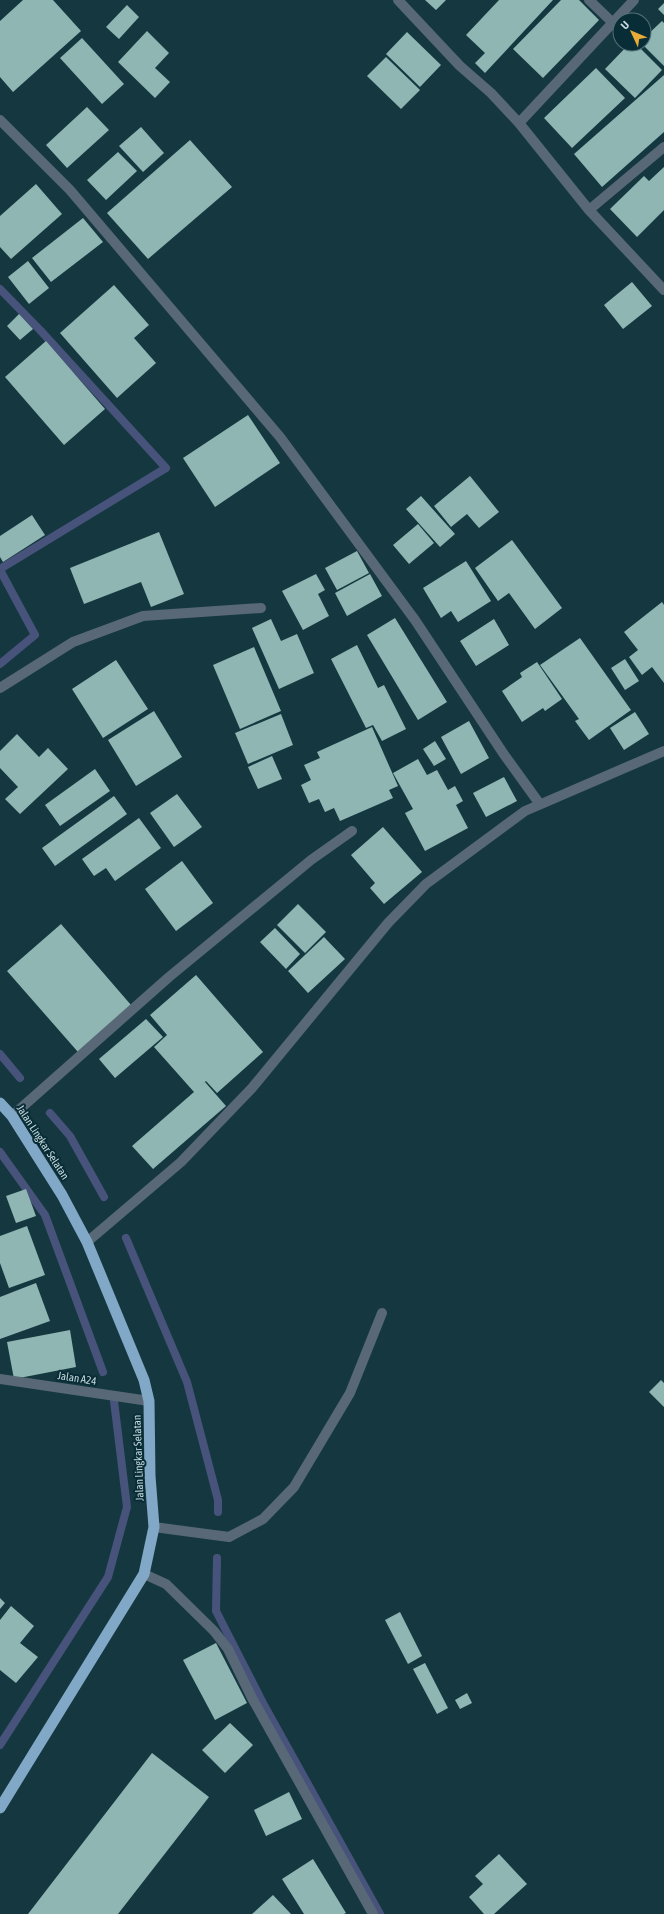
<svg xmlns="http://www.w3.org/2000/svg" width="664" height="1914" font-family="'Asap Condensed',sans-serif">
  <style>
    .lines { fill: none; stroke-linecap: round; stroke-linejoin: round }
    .stream { stroke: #48537c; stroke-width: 8 }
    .building { fill: #8fb6b2 }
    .service { stroke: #586877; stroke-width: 10 }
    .minor { stroke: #586877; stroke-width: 10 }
    .trunk { stroke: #81a8c7; stroke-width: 11 }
    .labels { text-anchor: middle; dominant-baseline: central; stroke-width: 4; stroke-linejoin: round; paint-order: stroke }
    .street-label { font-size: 11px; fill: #c5d8dd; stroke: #092d36 }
  </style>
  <rect width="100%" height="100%" fill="#153840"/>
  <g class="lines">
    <path class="stream" d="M0,289L40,330L166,468L0,569
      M0,570L35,635L0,664
      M0,1054L20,1078
      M50,1113L70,1136L104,1197
      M0,1152L45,1215L103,1372
      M126,1238L187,1382L218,1500V1512
      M217,1558L216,1611L264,1705L380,1914
      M0,1745L108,1577L127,1507L114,1401"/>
  </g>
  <path class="building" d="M23,0H53L81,31L13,92L0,77V21Z
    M425,0H446L436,10Z
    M499,0H553L485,73L475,63L485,53L466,35Z
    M561,0H579L599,20L543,78L513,49Z
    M664,3V15L658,9Z
    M127,5L139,17L119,39L106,27Z
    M662,21L664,23V66L642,44H644V38Z
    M147,31L169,53L155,68L170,82L155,98L118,62Z
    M407,32L441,65L420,87L386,54Z
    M82,38L124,84L102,104L60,58Z
    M629,44H636L662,70L635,98L605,69Z
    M386,57L420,90L401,109L367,76Z
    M596,68L625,98L572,148L544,118Z
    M664,75V132L602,187L574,154Z
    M87,107L109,130L67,168L46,145Z
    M141,127L164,153L143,172L119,146Z
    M190,140L232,187L148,259L107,213Z
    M118,152L137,171L106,200L87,180Z
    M664,167V210L637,237L610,209L644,176L649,181Z
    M36,184L62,214L11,259L0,247V216Z
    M83,218L103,242L51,282L32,258Z
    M28,261L49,288L29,304L8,277Z
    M632,282L652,306L623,329L604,305Z
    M114,285L149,325L134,338L156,363L117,398L60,333Z
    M19,314L33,329L20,340L7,326Z
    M46,341L105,409L64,445L5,377Z
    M248,415L280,463L215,507L183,458Z
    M470,476L499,512L479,528L467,514L451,527L434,506Z
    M421,496L455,534L440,547L406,509Z
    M32,515L45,535L3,562L0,557V536Z
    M418,524L434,543L409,564L393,545Z
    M159,532L184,594L151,607L141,582L84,604L70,568Z
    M512,540L562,608L535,629L509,593L498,601L475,568Z
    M357,551L369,573L337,590L325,568Z
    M466,561L491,601L458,622L451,611L441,618L423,588Z
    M316,574L325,590L318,594L329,616L303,630L282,591Z
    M370,574L382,596L347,616L335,593Z
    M662,602L664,605V683L652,667L642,675L629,657L638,650L624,632Z
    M395,618L447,702L418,720L367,635Z
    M271,619L281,641L297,634L314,673L279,689L252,628Z
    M494,619L509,645L476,666L460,641Z
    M580,638L631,710L589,740L575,721L579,719L540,665Z
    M357,645L378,688L384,685L406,729L382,741L373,725L366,728L331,659Z
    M254,647L281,711L240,729L213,665Z
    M625,659L639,681L625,690L611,668Z
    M116,660L148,709L103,738L72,689Z
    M537,662L562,699L545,711L543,708L522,722L502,691L522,677L520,673Z
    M154,711L182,757L136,786L108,740Z
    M635,712L649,734L624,750L610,728Z
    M281,714L293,745L248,764L235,733Z
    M469,721L489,758L461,774L441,737Z
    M372,727L398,786L389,790L393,798L340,821L334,808L325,812L319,799L309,803L301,785L311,780L304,765L320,758L317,752Z
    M17,734L39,757L48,748L68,769L20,814L5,799L18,787L0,768V751Z
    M435,741L446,759L434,766L423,749Z
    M272,756L282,779L258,789L248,767Z
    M418,759L427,775L437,770L448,790L455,786L463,801L456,805L468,828L425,851L405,813L413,809L393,773Z
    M95,769L110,791L60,826L45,805Z
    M504,777L517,801L486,817L473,793Z
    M177,794L202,827L174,847L150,813Z
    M114,796L127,814L55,866L42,848Z
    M139,818L161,848L115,881L106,868L94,876L82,859Z
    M383,827L422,872L384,904L370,888L375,883L351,855Z
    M182,861L213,903L176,931L145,889Z
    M298,904L326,932L305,953L277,925Z
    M61,924L131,1005L78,1052L7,971Z
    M275,928L300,954L286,969L260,942Z
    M324,937L345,959L308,993L288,971Z
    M196,975L263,1052L217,1093L206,1081L198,1088L205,1082L226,1106L153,1169L132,1146L194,1092L154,1047L167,1035L150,1015Z
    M146,1019L163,1037L115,1078L99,1059Z
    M26,1189L36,1216L16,1223L6,1196Z
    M27,1226L45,1275L9,1288L0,1263V1236Z
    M36,1283L50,1321L0,1339V1297Z
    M70,1330L76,1367L14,1379L7,1342Z
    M661,1380L664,1383V1407L649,1392Z
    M0,1598L5,1603L0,1609Z
    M11,1606L34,1626L20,1643L38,1657L16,1683L0,1670V1620Z
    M400,1612L422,1656L408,1664L385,1620Z
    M216,1643L247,1703L215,1720L183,1660Z
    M425,1663L448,1708L437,1714L413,1669Z
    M467,1693L472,1703L460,1709L455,1700Z
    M230,1723L253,1745L225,1773L202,1750Z
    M152,1753L209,1797L118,1914H28Z
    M289,1792L302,1819L266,1836L254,1810Z
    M499,1854L527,1884L494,1914H484L469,1897L483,1884L475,1876Z
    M313,1859L346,1913L344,1914H304L282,1879Z
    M273,1895L291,1914H252Z"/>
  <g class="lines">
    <path class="service" d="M154,1527L229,1537L263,1519L294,1487L350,1393L382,1313"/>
    <path class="minor" d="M398,0L460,66L491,93L519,123L589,210L664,290
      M589,0L612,22
      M0,120L70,190L280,437L415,620L503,753L539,803
      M519,123L634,0
      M589,210L664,147
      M0,688L73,642L143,616L261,608
      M12,1116L169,977L311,860L352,831
      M87,1242L181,1162L252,1088L388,923L426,884L525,811L664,751
      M0,1379L149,1401
      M144,1574L166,1584L214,1631L228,1649L252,1698L373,1914"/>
    <path class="trunk" d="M0,1103L12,1116L62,1195L87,1242L144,1380L149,1401L150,1476L154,1527L144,1574L0,1808"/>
  </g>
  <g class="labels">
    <g class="street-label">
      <text transform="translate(43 1142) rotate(57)">Jalan Lingkar Selatan</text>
      <text transform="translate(77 1378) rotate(9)">Jalan A24</text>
      <text transform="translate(138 1458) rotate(-92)">Jalan Lingkar Selatan</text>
    </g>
  </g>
  <g transform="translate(632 32) rotate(314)"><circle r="19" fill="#092d36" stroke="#547179"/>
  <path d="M0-3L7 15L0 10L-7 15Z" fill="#e9ab38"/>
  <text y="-6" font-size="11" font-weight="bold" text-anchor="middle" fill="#c5d8dd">U</text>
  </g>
</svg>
